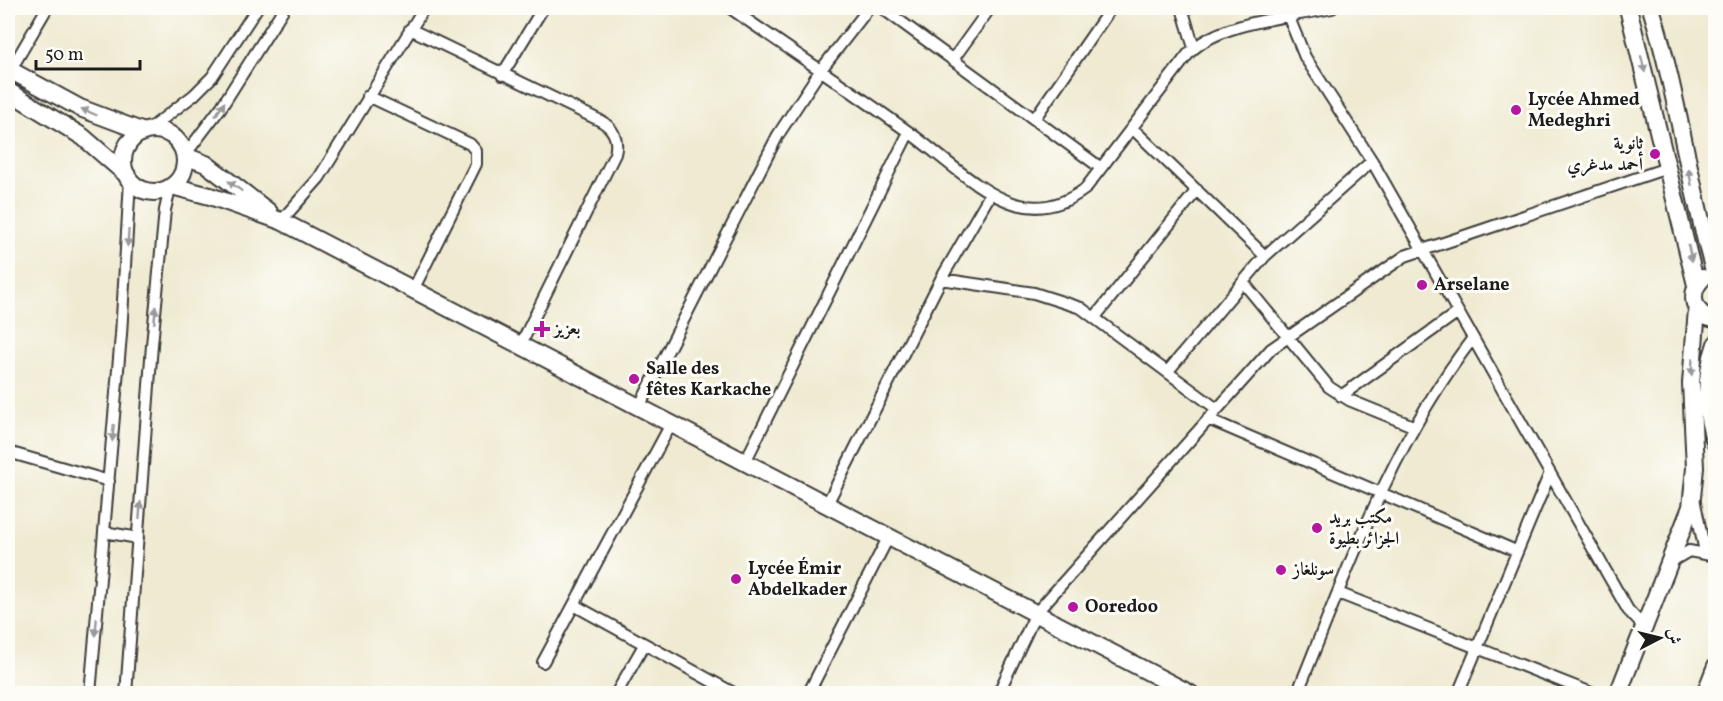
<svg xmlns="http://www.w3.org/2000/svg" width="1723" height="701" font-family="Vollkorn,Amiri,serif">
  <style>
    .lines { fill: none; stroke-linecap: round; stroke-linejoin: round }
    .street-casing { stroke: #3c3b37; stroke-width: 14 }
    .secondary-casing { stroke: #3c3b37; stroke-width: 20 }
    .street { stroke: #fff; stroke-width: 10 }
    .secondary { stroke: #fff; stroke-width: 16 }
    .oneway { fill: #999 }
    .poi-dot { fill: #b5179e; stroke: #fdfcf7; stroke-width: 2 }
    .labels { text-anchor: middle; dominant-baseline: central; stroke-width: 6; stroke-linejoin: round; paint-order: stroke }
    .poi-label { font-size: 18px; font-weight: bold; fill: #1c1c1c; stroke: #fdfcf7; text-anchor: start }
  </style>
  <rect width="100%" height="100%" fill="#fdfcf7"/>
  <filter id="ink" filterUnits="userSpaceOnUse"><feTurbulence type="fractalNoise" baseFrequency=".0167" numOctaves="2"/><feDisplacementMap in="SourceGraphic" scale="12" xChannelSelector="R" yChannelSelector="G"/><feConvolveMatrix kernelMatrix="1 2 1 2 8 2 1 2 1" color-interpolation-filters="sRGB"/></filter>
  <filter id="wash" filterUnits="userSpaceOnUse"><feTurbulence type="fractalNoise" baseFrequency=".008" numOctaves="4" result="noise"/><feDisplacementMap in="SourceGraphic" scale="24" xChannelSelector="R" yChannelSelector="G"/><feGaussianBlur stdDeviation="1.35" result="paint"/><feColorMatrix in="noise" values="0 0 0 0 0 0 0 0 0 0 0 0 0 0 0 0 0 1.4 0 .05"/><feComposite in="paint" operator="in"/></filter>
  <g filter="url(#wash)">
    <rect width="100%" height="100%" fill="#efead1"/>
  </g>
  <g filter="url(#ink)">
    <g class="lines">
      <g class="street-casing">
        <path id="street" d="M730,8C790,50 851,90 910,133C941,155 980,194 1016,204C1041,211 1065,204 1085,189L1189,53C1221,21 1288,18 1332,8
          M882,8L1101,168
          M1182,8L1194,48
          M1285,8L1305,57L1372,161L1628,610L1644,627
          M410,29L599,120C613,127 619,139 615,154L520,346
          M954,58L990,8
          M10,71L47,8
          M502,75L543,8
          M368,96L470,144L476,151V164L413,290
          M1035,118L1111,8
          M1132,128L1265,256
          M147,131L194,95L212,77L257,8
          M185,155L222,106L284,8
          M281,221L319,178L424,8
          M941,279L1034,293L1081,308L1217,409
          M1243,282L1329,387L1349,400L1413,426
          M1095,317L1197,190
          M1168,371L1265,256L1372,161
          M1341,396L1458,312
          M639,407L778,135L820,71L869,8
          M1208,419L1516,551
          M8,452L109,481
          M745,462L909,132
          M1695,503L1705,552
          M827,504L941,279L991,193
          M104,532L138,538
          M1672,561L1689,551L1716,556
          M1338,593L1594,694
          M574,605L735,694
          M543,662L671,424
          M90,694L121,335L130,180
          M126,694L152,345L165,210L170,188
          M616,694L644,645
          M808,694L889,536
          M998,694L1036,613L1271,349L1405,256L1667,168
          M1297,694C1347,571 1391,444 1473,338
          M1458,694L1550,473"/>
      </g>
      <g class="secondary-casing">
        <path id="secondary" d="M1628,8L1696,285
          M1651,8C1678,95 1689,186 1715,274
          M8,69L80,108L144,132
          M8,91L83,137L127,175
          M123 161a31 31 0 1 1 62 0a31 31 0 1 1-62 0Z
          M185,156L206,164L269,212
          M172,186L210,196L281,221L1191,694
          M1703,278C1687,293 1693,317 1716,319
          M1716,344C1705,375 1704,414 1716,444
          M1618,694L1691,507L1695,468L1691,383L1697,309
          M1705,694L1716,666"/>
      </g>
      <use href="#street" class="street"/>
      <use href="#secondary" class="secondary"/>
    </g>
    <defs><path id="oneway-solid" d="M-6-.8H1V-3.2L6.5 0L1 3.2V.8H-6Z" transform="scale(1.5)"/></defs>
    <g class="oneway">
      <use href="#oneway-solid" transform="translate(1643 64) rotate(76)"/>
      <use href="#oneway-solid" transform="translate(220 109) rotate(-56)"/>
      <use href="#oneway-solid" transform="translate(89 112) rotate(-157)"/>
      <use href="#oneway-solid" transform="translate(1690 177) rotate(-101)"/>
      <use href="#oneway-solid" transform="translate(235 186) rotate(-143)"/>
      <use href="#oneway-solid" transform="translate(128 238) rotate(94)"/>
      <use href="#oneway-solid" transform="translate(1690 253) rotate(77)"/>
      <use href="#oneway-solid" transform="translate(155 315) rotate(-84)"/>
      <use href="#oneway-solid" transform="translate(1692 367) rotate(93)"/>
      <use href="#oneway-solid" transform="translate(113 433) rotate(95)"/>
      <use href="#oneway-solid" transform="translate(140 510) rotate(-86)"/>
      <use href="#oneway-solid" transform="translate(96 627) rotate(95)"/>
    </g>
  </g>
  <g class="poi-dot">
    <circle cx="1516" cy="110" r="6"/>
    <circle cx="1655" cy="154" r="6"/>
    <circle cx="1422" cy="285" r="6"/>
    <path d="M539 320h6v6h6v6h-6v6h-6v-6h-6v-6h6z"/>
    <circle cx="634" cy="379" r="6"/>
    <circle cx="1317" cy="528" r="6"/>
    <circle cx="1281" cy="570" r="6"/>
    <circle cx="736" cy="579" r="6"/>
    <circle cx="1073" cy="607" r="6"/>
  </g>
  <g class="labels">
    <g class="poi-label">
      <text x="1528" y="100">Lycée Ahmed<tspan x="1528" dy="21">Medeghri</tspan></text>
      <text x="1643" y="144" text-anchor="end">ثانوية<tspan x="1643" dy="21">أحمد مدغري</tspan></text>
      <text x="1434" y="285">Arselane</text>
      <text x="554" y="329">بعزيز</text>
      <text x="646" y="369">Salle des<tspan x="646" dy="21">fêtes Karkache</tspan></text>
      <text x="1329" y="518">مكتب بريد<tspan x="1329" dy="21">الجزائر بطيوة</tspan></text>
      <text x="748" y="569">Lycée Émir<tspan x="748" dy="21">Abdelkader</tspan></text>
      <text x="1293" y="570">سونلغاز</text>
      <text x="1085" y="607">Ooredoo</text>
    </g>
  </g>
  <rect width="1723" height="701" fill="none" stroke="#fdfcf7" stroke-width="30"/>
  <g transform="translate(1660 638) rotate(83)" stroke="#fdfcf7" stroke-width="4.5" paint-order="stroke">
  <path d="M0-4.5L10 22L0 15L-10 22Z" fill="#1c1c1c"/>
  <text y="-9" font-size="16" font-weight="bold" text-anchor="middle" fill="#1c1c1c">ش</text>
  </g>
  <path d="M36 60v9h104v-9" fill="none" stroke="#1c1c1c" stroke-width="3"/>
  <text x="45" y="60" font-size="18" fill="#1c1c1c" stroke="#fdfcf7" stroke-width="4.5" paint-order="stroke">50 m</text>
</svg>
